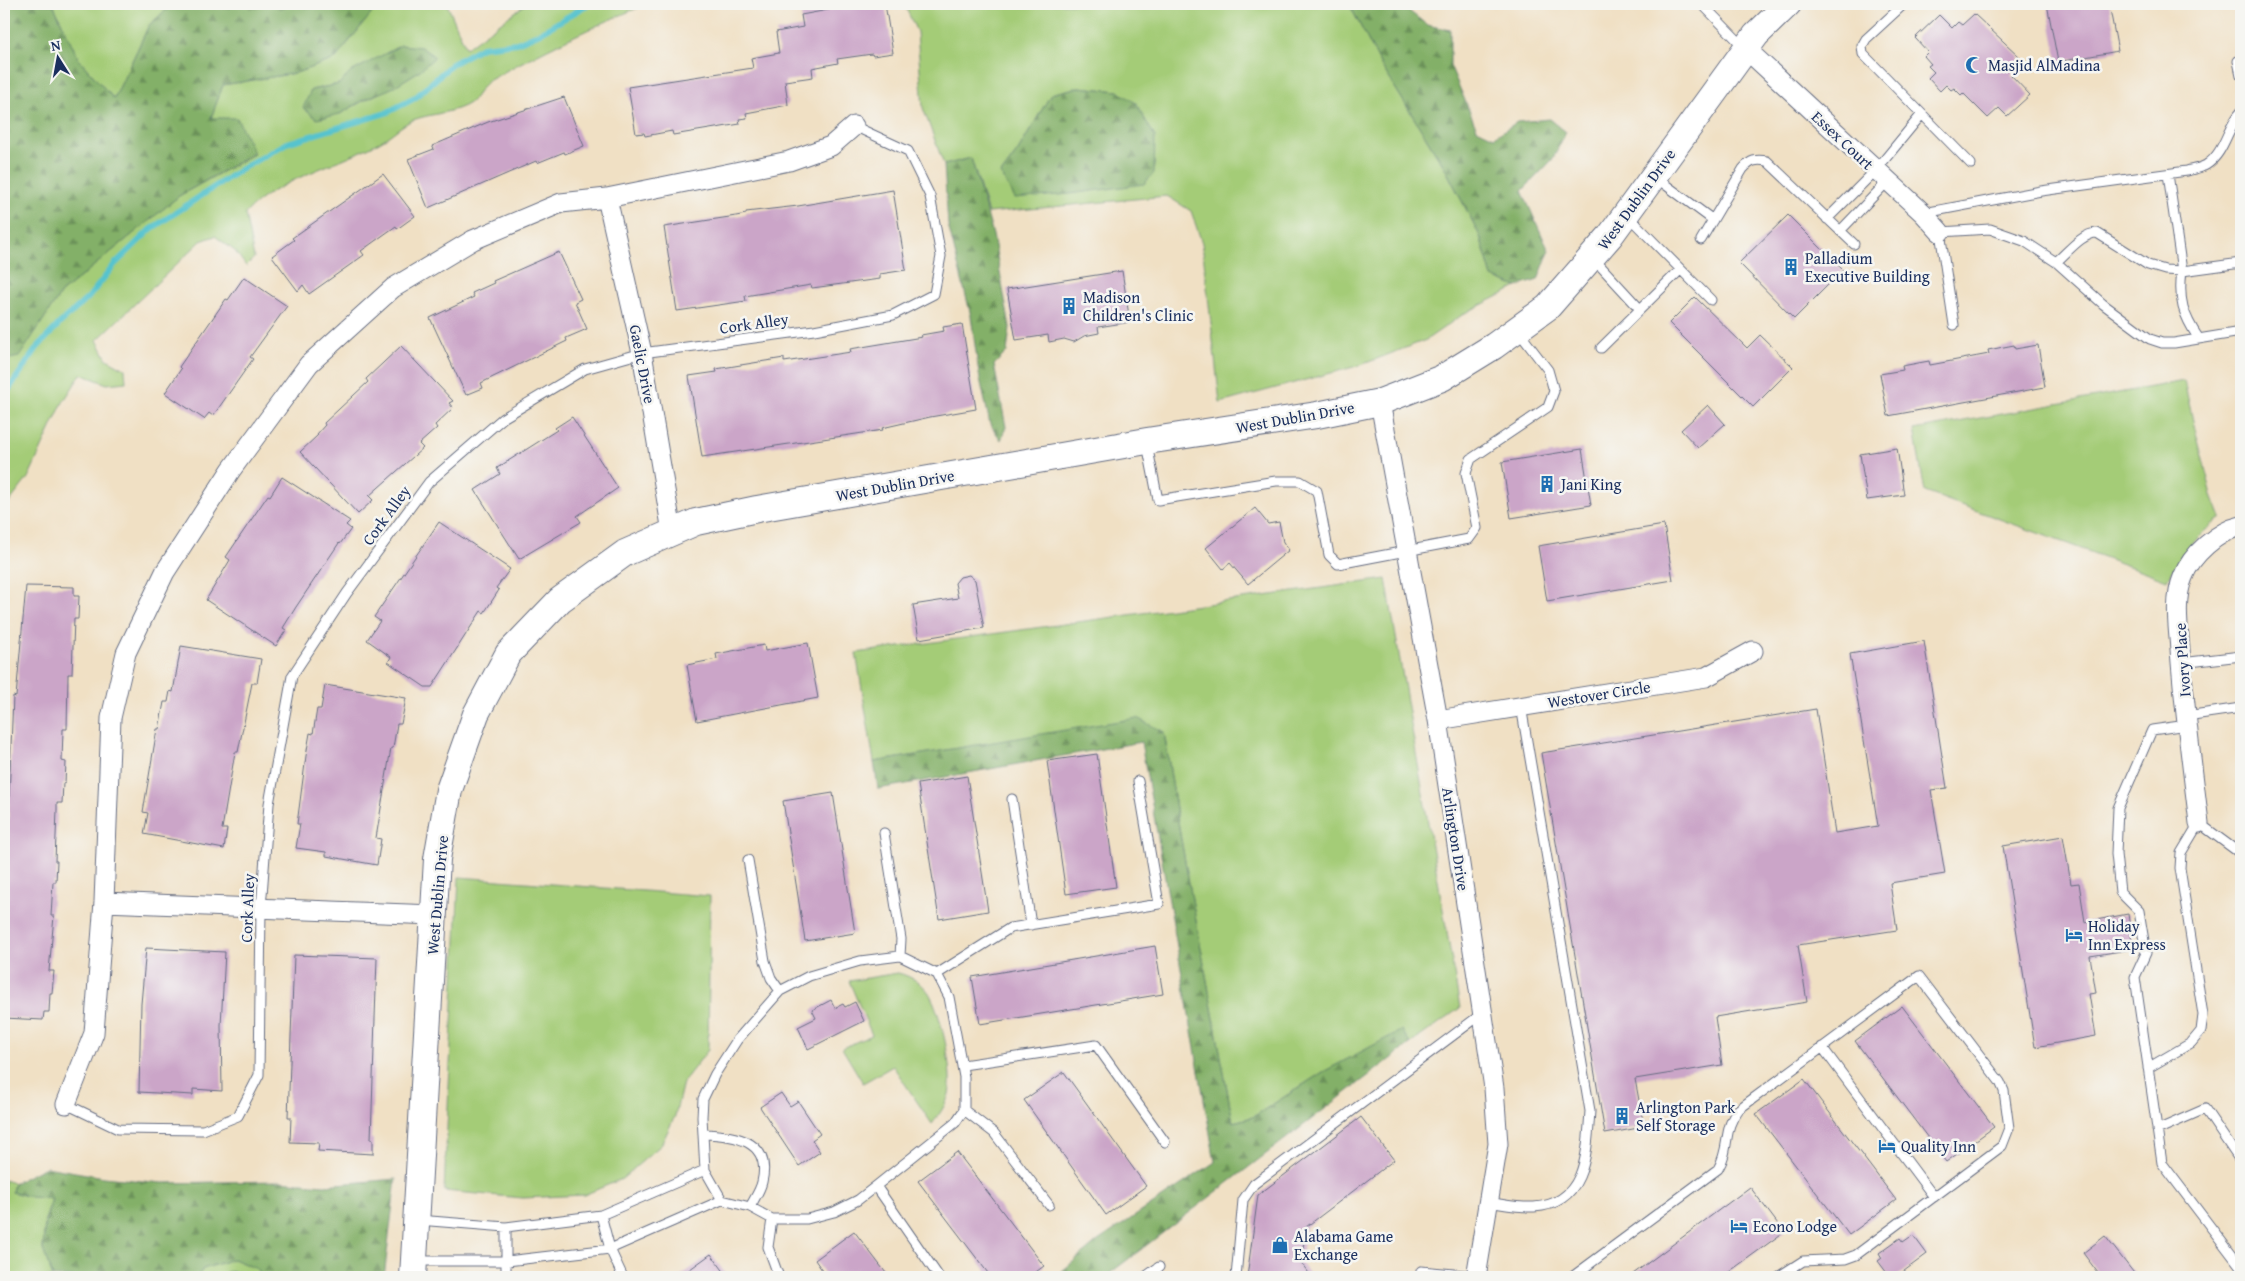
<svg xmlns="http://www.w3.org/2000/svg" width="2245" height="1281" font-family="'Gentium Book Plus',serif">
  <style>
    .grass { fill: #a4cc77; stroke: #607e6a; fill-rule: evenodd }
    .forest { fill: url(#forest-firs); stroke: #4f7063 }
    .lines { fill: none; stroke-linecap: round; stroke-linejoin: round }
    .stream { stroke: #56c3ce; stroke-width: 6 }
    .building { fill: #cba5c8 }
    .lane-casing { stroke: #666d82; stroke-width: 11 }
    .street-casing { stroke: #666d82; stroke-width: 21 }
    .secondary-casing { stroke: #666d82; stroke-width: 28 }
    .lane { stroke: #fff; stroke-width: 9 }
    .street { stroke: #fff; stroke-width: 19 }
    .secondary { stroke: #fff; stroke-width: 26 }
    .labels { text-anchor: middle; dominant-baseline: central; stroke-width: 5; stroke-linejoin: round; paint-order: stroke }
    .poi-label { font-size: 16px; fill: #1b2f5e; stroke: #f6f6f2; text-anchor: start }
    .street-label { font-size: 16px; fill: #1b2f5e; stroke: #f6f6f2 }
  </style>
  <defs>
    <pattern id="forest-firs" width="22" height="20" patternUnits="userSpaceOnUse" patternTransform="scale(1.25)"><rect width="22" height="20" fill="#83b068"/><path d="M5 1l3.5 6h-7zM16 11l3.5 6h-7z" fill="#6a9059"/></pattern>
  </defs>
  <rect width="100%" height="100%" fill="#f6f6f2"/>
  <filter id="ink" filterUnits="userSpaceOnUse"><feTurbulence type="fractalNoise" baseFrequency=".02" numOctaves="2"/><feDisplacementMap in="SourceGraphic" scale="10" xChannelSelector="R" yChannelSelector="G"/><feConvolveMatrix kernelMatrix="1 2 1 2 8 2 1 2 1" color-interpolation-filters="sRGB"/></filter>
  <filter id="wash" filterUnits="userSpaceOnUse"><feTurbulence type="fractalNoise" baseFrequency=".0096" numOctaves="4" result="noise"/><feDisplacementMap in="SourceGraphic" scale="20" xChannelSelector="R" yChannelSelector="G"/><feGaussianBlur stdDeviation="1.12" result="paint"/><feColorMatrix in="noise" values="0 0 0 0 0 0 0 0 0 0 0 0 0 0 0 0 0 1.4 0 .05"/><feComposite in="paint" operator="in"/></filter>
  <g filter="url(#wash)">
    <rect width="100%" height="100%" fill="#f0e0c4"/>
    <path class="grass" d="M53,4H173L149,25L114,99L79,60Z
      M379,4H447L466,48L526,4H647C594,26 540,51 490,80C479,86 478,100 464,106C447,114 429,114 413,120C401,125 392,135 381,141C341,164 274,180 245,214L254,258L246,266L235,251L215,236L201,241L97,340L107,359L125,369L126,382L107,384L81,374L62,404L28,478L4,509V360L19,356L61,293L179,196L254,154L211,118L223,85L296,73L335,59ZM371,62L419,71C393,88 366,98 340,114L311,90L339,84L351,72Z
      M904,4H1349L1381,65L1445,168L1480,236L1492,277L1517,287L1465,313L1426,340L1361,365L1220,403L1202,243L1191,211L1167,196L988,213L971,158L944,165L923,108L917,32ZM1079,87L1118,91L1001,174L1018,151L1051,94Z
      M2184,381L2194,425L2212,495L2221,518C2197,535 2180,554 2167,580L1925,492L1914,430Z
      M1386,579L1460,1008L1410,1044L1402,1031L1323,1072L1253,1117L1233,1122L1180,834L1164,732L1137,719L874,762L856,653Z
      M459,877L710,896L708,1050L683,1082L675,1116L661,1145L622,1179L584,1195L523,1198L444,1191Z
      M898,973C910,976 923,983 929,993C941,1012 954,1073 949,1094C946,1105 939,1115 932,1124L893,1066L863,1083L842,1048L872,1035L849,981Z
      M4,1180L14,1183L12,1192L31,1197L52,1198L45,1221L43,1249L53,1277H4Z
      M233,1259L257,1269L262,1277H244L240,1272H227L219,1277H197L203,1269Z"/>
    <path class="forest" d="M4,4H53L79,60L114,99L149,25L173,4H379L335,59L296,73L223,85L211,118H237L254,153L179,196L61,293L19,357L4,360Z
      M1349,4H1400L1427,25L1450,30V65L1477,129L1494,137L1517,122L1550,119L1566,132L1552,160L1522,191L1549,251L1538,280L1517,287L1492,277L1480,236L1445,168L1381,65Z
      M401,45L421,47L435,57L419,71L392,88L363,100L340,114L317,119L303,108L311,90L339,84L351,72Z
      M1079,87L1118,91L1136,103L1155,137L1154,173L1144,184L1070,194L1015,199L1001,174L1018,151L1051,94Z
      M971,158L993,235L1010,327L1007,352L994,365L1006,427L1001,440L990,424L979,374L971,316L948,225L944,165Z
      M1137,718L1164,732L1180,834L1233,1122L1253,1117L1323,1072L1402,1030L1410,1044L1105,1277H1055L1098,1241L1215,1162L1141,742L878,789L874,762Z
      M46,1167L104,1177L162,1183L280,1181L324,1185L396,1179L384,1277H262L257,1269L233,1259L203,1269L197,1277H53L43,1250L45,1221L52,1199L31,1197L12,1192L14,1183Z
      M227,1272H240L244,1277H219Z"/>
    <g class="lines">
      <path class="stream" d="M4,396L37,348L60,323L88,298L115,264L151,229L243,168L287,143L386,113L415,98L452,64L482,47L517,43L540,33L589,4"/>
    </g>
    <g id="blocks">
      <path class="building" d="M860,4H885L893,53L873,56L872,54L837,59L838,63L812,68L813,77L785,81L788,105L746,113L747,118L739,119L740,124L673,135L672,131L645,136L644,133L636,134L628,87L753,68L751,58L779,53L776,32L803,27L801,15Z
        M2047,4H2109L2118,51L2058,62Z
        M1974,14L2019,56L2018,66L2011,75L2030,95L2007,116L1999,108L1988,118L1963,93L1961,95L1954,88L1951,90L1946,85L1940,91L1928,78L1934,72L1928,66L1931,64L1924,56L1928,52L1915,38L1939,15L1952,28L1958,22L1962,25Z
        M564,97L584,146L565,154L564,152L537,163L536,161L428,208L408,159L434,149L432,146L488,122Z
        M383,174L415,216L397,229L396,226L361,251L364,255L309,294L303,285L298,291L272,256L294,240L292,238Z
        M893,190L906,270L880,274V279L812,288L811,285L745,296L746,301L677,311L664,227L736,216L746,214V212L798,206Z
        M1788,215L1843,270L1794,319L1739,263Z
        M559,252L581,299L575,302L587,329L566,338L567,341L481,383L483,388L466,395L430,318L474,297L472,293L494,283L493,281Z
        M1122,271L1130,322L1098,327L1099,333L1084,336L1074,342L1064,339L1049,342L1048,335L1016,340L1007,289Z
        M244,277L287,306L250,357L253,359L213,416L209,413L204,419L165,393L181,369L179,367L226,299L228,300Z
        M1695,297L1747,348L1760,335L1793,367L1753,407L1669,323Z
        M962,324L976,409L930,417L882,428L883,430L702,457L689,376L717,372L716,369L784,358V362L851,352L850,349L922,337L921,335L944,331L943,327Z
        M2014,345L2015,349L2038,345L2045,387L1888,416L1880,374L1903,370L1902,366L1929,361L1930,365L1989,354L1988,350Z
        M401,346L453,401L449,403L453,408L435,425L437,428L419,444L423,448L369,496L373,500L358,514L300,452L318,435L317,434L325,425L324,423L368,382L366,379Z
        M1708,405L1725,424L1698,448L1681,430Z
        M572,417L618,488L577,516L581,522L519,559L475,490L500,474L497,468L557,430L555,428Z
        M1897,448L1904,495L1867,500L1860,454Z
        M1582,449L1591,505L1511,518L1502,462Z
        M282,477L350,521L346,525L351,529L340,544L339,543L296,607L283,628L286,630L276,646L206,600L230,560L226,557L268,495L270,496Z
        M1255,508L1268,524L1279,522L1283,542L1289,550L1248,584L1230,563L1223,569L1206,548Z
        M439,522L510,569L496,588L499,590L484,613L481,611L432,687H425L388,662L391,657L367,640L380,621L374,617Z
        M1664,525L1673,580L1547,601L1538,546Z
        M969,575L975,580L984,628L919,639L913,605L958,598L955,583L960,577Z
        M26,586L74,587V596H79L78,619H74L72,674H68L67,729H63L62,761L66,762L65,783H63L62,803H57V810L55,861H57L56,882H53L51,916H54L49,971H54L52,993H50L49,1012H44L43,1020L4,1018V824H8L13,696L16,697Z
        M1924,641L1947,788L1931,790L1945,874L1890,883L1897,930L1798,945L1807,1002L1715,1017L1722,1065L1635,1079L1644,1127L1605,1134L1541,753L1816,709L1835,833L1878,826L1850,654Z
        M808,643L818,698L697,721L687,665L717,659L716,654L764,645L765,651Z
        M181,646L261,659L257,683H252L238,752H235L222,829H227L224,849L144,834L148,813L143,812L157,729H159L164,702H168L170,691L173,692Z
        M325,685L406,698L401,724H397L393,748H391L376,838L381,839L377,865L326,856V852L296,848L300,824H297L306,756L310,733L313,734L317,709H321Z
        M1097,754L1116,887L1066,894L1047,761Z
        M967,776L988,911L939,919L918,784Z
        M833,793L855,933L805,941L783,801Z
        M2063,836L2071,884L2079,883L2085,922L2128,914L2133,949L2090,956L2096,993L2089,994L2096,1036L2035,1047L2003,846Z
        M1155,946L1163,994L980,1024L972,977Z
        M146,948L225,952L221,1025L222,1091L193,1089V1095L139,1092L141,1004Z
        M294,955L377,958L371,1139H373V1154L318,1151L319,1143L290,1142L291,1117H288Z
        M831,1000L835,1008L843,1004L845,1007L855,1002L864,1021L808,1049L798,1027L816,1018L812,1010Z
        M1902,1006L1994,1127L1946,1162L1855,1041Z
        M1064,1072L1146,1186L1106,1215L1024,1100Z
        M1804,1079L1896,1200L1849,1235L1756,1114Z
        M781,1093L790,1106L798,1101L820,1134L812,1140L820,1152L799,1166L760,1107Z
        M1361,1117L1394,1160L1306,1227L1301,1263L1312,1277H1247L1258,1195Z
        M957,1152L1044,1266L1029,1277H991L918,1181Z
        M1750,1187L1784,1232L1722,1277H1629Z
        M854,1231L889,1277H827L815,1260Z
        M1913,1235L1927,1254L1896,1277H1890L1878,1261L1882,1258L1879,1253L1900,1238L1903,1242Z
        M2105,1236L2137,1277H2101L2083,1253Z
        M711,1254L728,1277H679Z"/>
    </g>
  </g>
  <g filter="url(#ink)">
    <use href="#blocks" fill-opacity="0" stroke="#666d82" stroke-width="1"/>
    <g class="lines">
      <g class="lane-casing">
        <path id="lane" d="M1702,4L1744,47
          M1904,4L1866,39L1862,46L1863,54L1971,164
          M2238,61L2241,75
          M2168,174L2182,271L2241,263
          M1655,177L1713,220
          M1924,213L2041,191L2187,171C2193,169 2201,168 2206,165C2225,153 2227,127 2241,112
          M1628,216L1711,300
          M1827,219L1876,170L1922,114
          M1840,231L1888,181
          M1701,240L1743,169C1751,160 1756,159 1767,161L1854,244
          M1593,258L1640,309
          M2056,262C2067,253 2082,233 2097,233L2148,265L2165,270L2182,271C2178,300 2183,315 2199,339
          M1954,325L1940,232L1990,229L2024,241L2056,262L2103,304L2150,339L2162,343H2174L2241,332
          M1601,348L1680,270
          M1147,444L1158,500L1276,481H1300L1317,491L1329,555L1338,564L1469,539L1477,528L1466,473L1471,459L1548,407L1554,391L1548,370L1518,331
          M2181,663L2241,656
          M2186,716L2241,708
          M2187,725L2152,730L2118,808L2116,854L2120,892L2139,911L2146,953L2135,977L2162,1163L2241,1267
          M1012,799L1031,925
          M884,833L901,939L900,956L937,974L949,997L964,1077V1110L955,1123L876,1186L858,1200L834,1212L807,1219H772L750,1207L722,1200L705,1170L702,1117L703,1099L715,1074L737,1040L780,991L809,976L860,961L900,956
          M748,860L765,961L771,978L780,991
          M937,974L1010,928L1159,904L1138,781
          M1822,1047L1934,1197
          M963,1065L1096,1045L1165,1142
          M2148,1068L2191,1043L2201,1031L2203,1015L2180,868L2181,853L2199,823L2241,854
          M66,1104L118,1129L203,1130L238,1116L259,1075L261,908L269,804L292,676L347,593L429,482L503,418L585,369L642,353L814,330L893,315L934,294L941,256L930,196L908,151L854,126
          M964,1110L994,1133L1049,1205
          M2157,1130L2205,1109L2241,1162
          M703,1134C734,1135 772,1140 762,1182C760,1191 754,1199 750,1207
          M876,1186L939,1277
          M1487,1202C1502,1204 1519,1208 1534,1207C1587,1204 1587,1151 1590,1111L1521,706
          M601,1215L610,1249L623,1277
          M772,1219L768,1247L779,1277
          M418,1220L506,1227L601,1215L705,1170
          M506,1227V1277
          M417,1261H507L610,1249L722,1200
          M1421,1271L1476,1276
          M1145,1277L1159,1267
          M1236,1277L1243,1200L1254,1184L1483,1013
          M1572,1277L1718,1169C1731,1147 1722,1129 1739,1109L1919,976L2000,1082L2004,1091L2009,1128L2002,1146L1856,1255L1845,1259L1803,1261L1778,1277"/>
      </g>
      <g class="street-casing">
        <path id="street" d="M1746,49L1923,213L1940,232
          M607,198L642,353L672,532
          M1380,402L1438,720L1494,1088L1498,1144L1476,1277
          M1438,720L1706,677L1753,651
          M2199,823C2192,765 2184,707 2180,649C2178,626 2174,599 2183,577C2191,555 2218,531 2241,526
          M104,902L434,915
          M66,1104L94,1033L104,902L111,718L126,653L165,572L231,470L309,364L393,288L473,240L561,203L607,198L789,161L831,146L854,126"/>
      </g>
      <g class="secondary-casing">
        <path id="secondary" d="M413,1277L437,859L449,790L476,714L508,654L560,600L625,553L696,522L757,509L1147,441L1317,415L1380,402L1442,378L1494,346L1548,307L1610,236L1756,35L1788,4"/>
      </g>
      <use href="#lane" class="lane"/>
      <use href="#street" class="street"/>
      <use href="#secondary" class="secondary"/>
    </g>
  </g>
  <defs>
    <g id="mosque-bare" transform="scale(1.35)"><path d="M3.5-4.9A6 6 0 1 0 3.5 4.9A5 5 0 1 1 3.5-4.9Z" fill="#1f6fb2" stroke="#f6f6f2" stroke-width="2.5" paint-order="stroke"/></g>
    <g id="building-bare" transform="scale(1.35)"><path d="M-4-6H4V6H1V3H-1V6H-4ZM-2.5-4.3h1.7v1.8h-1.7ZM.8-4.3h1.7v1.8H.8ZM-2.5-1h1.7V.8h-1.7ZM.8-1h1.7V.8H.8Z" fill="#1f6fb2" stroke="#f6f6f2" stroke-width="2.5" paint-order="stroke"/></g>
    <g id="hotel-bare" transform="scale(1.35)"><path d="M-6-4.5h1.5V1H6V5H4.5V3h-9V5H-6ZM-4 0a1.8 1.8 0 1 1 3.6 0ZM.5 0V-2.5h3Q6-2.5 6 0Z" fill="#1f6fb2" stroke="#f6f6f2" stroke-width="2.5" paint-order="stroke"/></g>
    <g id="shop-bare" transform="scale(1.35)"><path d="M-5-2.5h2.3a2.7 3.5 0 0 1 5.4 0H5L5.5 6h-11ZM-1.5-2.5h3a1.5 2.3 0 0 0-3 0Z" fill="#1f6fb2" stroke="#f6f6f2" stroke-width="2.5" paint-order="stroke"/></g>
  </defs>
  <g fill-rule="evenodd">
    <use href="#mosque-bare" x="1974" y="65"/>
    <use href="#building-bare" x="1791" y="267"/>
    <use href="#building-bare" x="1069" y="306"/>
    <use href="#building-bare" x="1547" y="484"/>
    <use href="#hotel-bare" x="2074" y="935"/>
    <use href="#building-bare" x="1622" y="1116"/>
    <use href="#hotel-bare" x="1887" y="1146"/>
    <use href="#hotel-bare" x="1739" y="1226"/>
    <use href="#shop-bare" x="1280" y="1245"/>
  </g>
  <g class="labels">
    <g class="poi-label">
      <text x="1988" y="65">Masjid AlMadina</text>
      <text x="1805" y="258">Palladium<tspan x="1805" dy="18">Executive Building</tspan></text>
      <text x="1083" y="297">Madison<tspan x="1083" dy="18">Children's Clinic</tspan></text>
      <text x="1561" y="484">Jani King</text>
      <text x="2088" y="926">Holiday<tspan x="2088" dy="18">Inn Express</tspan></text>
      <text x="1636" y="1107">Arlington Park<tspan x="1636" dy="18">Self Storage</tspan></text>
      <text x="1901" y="1146">Quality Inn</text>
      <text x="1753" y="1226">Econo Lodge</text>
      <text x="1294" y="1236">Alabama Game<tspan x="1294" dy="18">Exchange</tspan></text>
    </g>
    <g class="street-label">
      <text transform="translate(1843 140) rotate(43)">Essex Court</text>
      <text transform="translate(1636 199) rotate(-54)">West Dublin Drive</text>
      <text transform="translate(754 323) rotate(-8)">Cork Alley</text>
      <text transform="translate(643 364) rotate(79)">Gaelic Drive</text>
      <text transform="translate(1295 417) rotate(-10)">West Dublin Drive</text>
      <text transform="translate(895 485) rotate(-10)">West Dublin Drive</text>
      <text transform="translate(386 515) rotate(-54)">Cork Alley</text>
      <text transform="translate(2182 660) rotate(-94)">Ivory Place</text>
      <text transform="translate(1599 694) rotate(-9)">Westover Circle</text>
      <text transform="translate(1456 839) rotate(81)">Arlington Drive</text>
      <text transform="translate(437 895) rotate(-85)">West Dublin Drive</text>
      <text transform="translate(247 908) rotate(-88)">Cork Alley</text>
    </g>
  </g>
  <rect width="2245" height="1281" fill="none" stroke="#f6f6f2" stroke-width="20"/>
  <g transform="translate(58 58) rotate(349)" stroke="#f6f6f2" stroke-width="4" paint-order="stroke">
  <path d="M0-4L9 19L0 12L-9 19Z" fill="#1b2f5e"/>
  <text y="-8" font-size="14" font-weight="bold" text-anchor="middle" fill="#1b2f5e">N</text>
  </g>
</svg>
